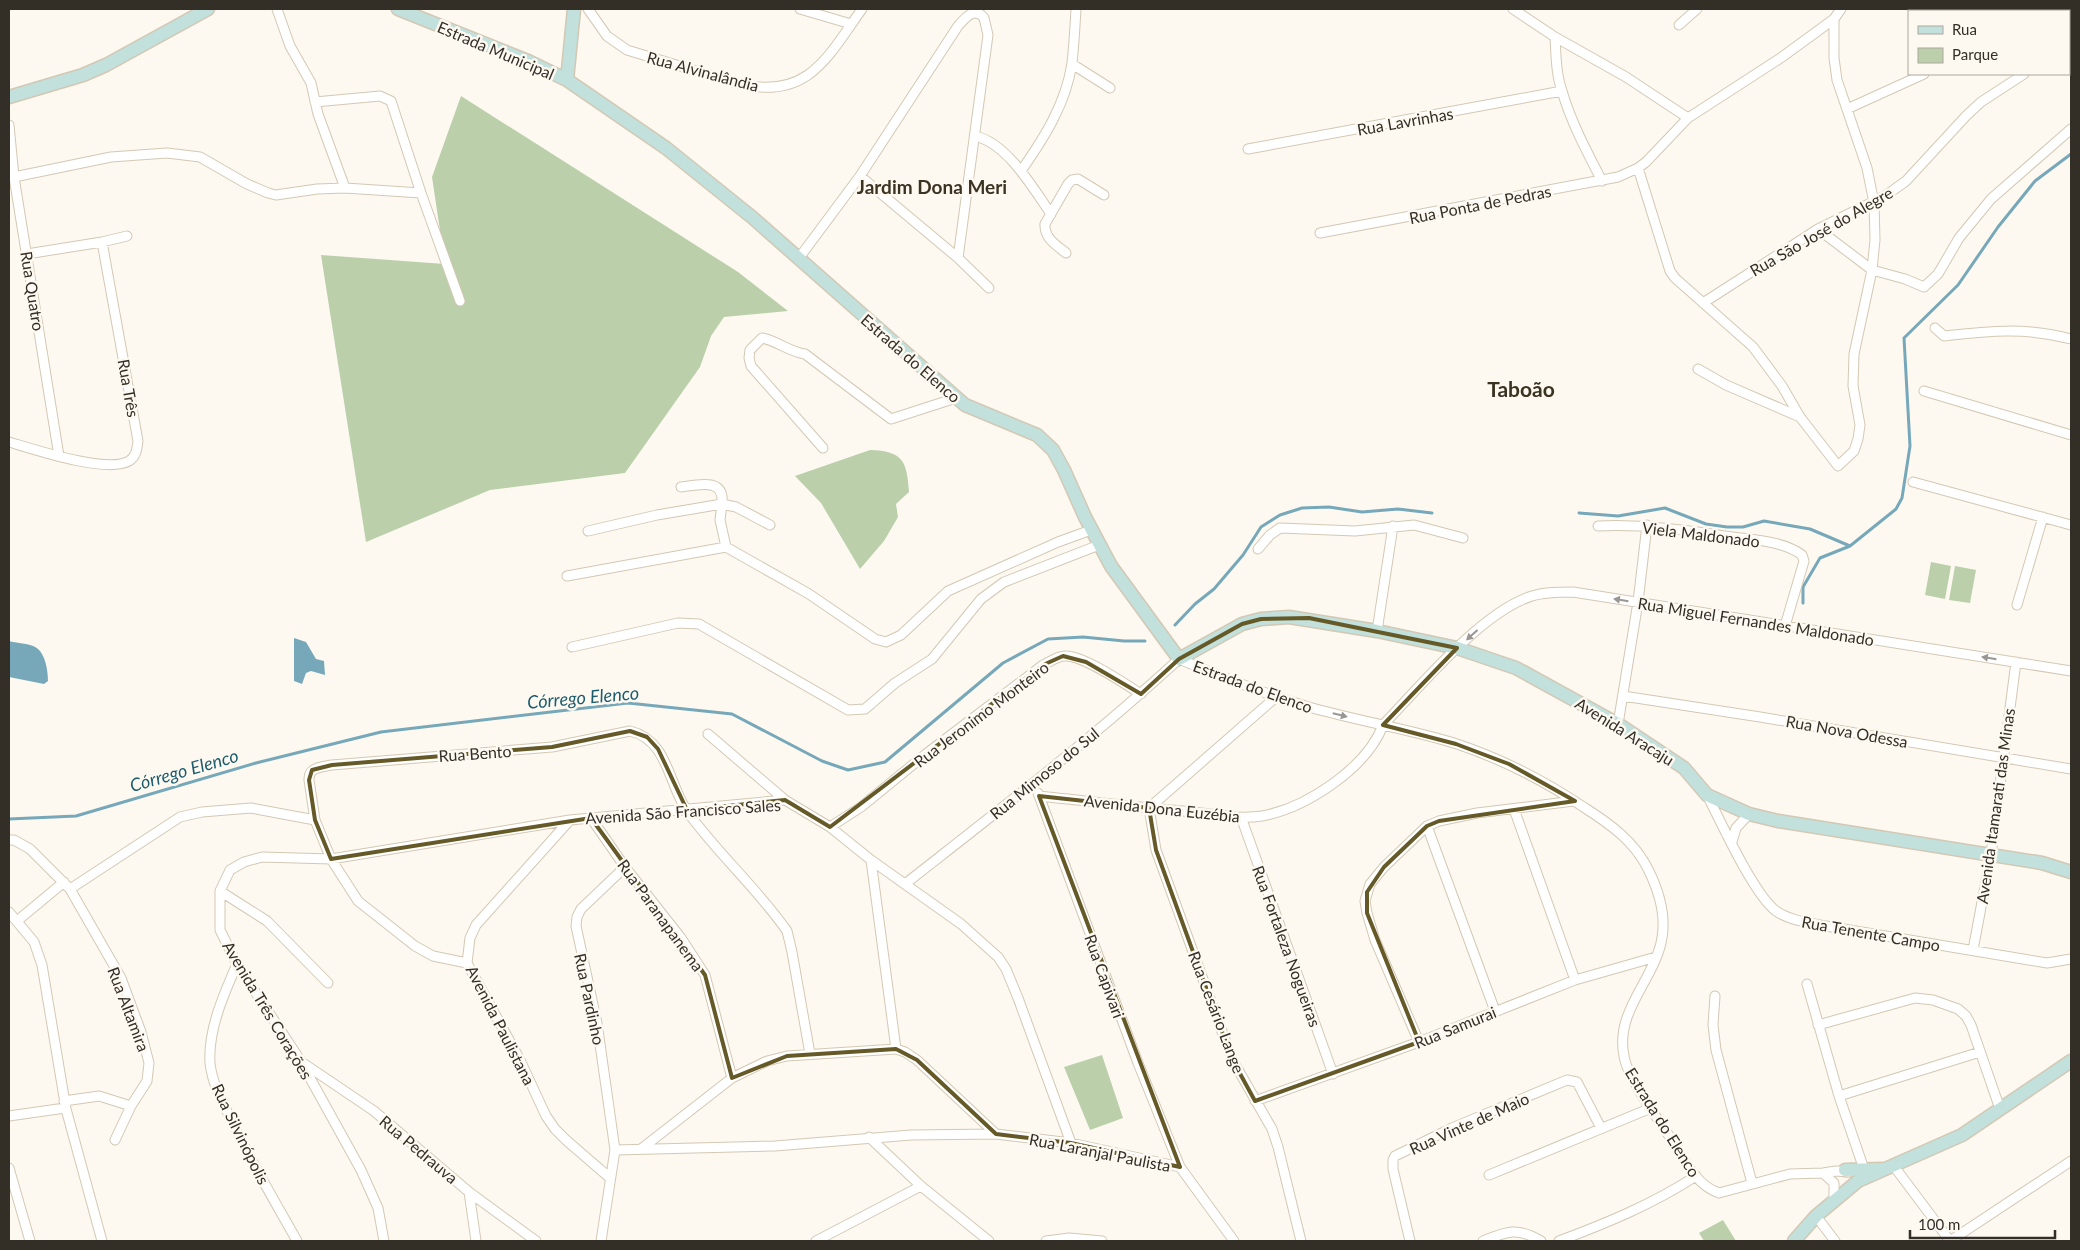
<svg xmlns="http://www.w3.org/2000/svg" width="2080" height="1250" font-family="Lato,sans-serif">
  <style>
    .green { fill: #bbcfab }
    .water { fill: #76a8b9 }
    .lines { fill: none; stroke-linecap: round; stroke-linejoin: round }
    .stream { stroke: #76a8b9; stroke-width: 3 }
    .street-casing { stroke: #d3c8b4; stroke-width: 11 }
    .secondary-casing { stroke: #d3c8b4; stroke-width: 15 }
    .street { stroke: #fff; stroke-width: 9 }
    .secondary { stroke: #c2e0dc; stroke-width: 12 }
    .oneway { fill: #999793 }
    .marked { fill: none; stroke: #655a27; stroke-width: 4; stroke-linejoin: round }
    .labels { text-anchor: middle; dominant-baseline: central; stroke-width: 5; stroke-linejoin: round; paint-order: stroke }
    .street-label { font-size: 16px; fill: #332f27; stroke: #fdf9f1 }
    .water-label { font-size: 18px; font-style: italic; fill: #1a5b6e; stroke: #fdf9f1 }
    .quarter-label { font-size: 19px; font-weight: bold; fill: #3b3322; stroke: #fdf9f1 }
    .district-label { font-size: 21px; font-weight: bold; fill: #3b3322; stroke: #fdf9f1 }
  </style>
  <rect width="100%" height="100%" fill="#fdf9f1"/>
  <path class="green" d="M461,96L738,272L788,311L724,317L711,336L700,367L625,473L490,490L366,542L321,255L445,264L432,177Z
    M870,450C903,451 907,461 909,492L896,504L898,517L884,541L860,569L821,503L795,476Z
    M1931,562L1951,566L1945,599L1925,595Z
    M1955,566L1976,570L1970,603L1949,600Z
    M1102,1055L1123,1118L1090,1130L1064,1067Z
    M1723,1220L1736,1241H1704L1699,1233Z"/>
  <path class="water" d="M294,638L306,642L316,659L324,661L325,675L311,671L306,673L302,684L294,681Z
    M9,641C16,643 26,643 33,646C45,650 48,670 48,681L44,684L9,677Z"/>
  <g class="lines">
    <path class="stream" d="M1579,513L1618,516L1665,508L1706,524L1727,527H1743L1764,521L1810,529L1850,546
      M1803,603V587L1820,558L1850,546L1896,509L1902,498L1910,446L1904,338L1958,285L1998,227L2035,181L2071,154
      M1175,625L1195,604L1214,589L1243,555L1261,527L1280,515L1302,508L1329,507L1362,512L1398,509L1432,513
      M9,819L76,816L256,763L381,732L628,703L732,714L822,761L848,770L885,762L1003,663L1048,639L1083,637L1124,641H1145"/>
    <g class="street-casing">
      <path id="street" d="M277,9L290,46L311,83L318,114L345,188
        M588,9L607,36L627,50L739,84C808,100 827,58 862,9
        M800,9L851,24
        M1513,9L1555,37L1626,77L1688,118
        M2059,11L2064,9
        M1679,25L1697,9
        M1555,37C1556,55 1556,74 1562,91C1571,122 1587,152 1602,181
        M2069,44L2071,42
        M1072,64L1110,88
        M315,102L380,96L391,101L421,193L460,301
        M1847,109L1924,74
        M9,125L14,177L59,456
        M975,136C1007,143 1033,188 1051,214
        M1248,149L1562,91
        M1638,168L1670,271L1675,278L1753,347L1782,386L1800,417
        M1021,171C1044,138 1066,104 1072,63C1074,45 1075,27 1076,9
        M860,176L958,258L989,288
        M14,177L111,157L167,153L200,157L247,184L268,193L276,195L317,189L345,188L421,193
        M1818,229L1872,270L1905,279L1924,287L1938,274L1959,238L1991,199L2071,129
        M1320,233L1618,177L1638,168L1646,162L1688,118L1782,57L1834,19
        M1066,253C1056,245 1044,238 1045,224L1068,184L1072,180L1078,179L1104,195
        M27,254L102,242L127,236
        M799,258L860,176L958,26C965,18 975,6 984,18L988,35L958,258
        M1703,303L1818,229L1885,196L1906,181L1966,116L1981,102L2024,74
        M1935,328L1944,336C1989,331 2026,327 2071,339
        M1698,369L1726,385L1800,417L1838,466L1854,451L1858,439L1860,425L1853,386L1854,354L1872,270L1875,240L1874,203L1867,168L1837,80L1834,58V19L1841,9
        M1924,391L2071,435
        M9,442C33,449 107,474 129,461C136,457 137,449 138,441L102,242
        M823,448L751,366L749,358L750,350L762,338C777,341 790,352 805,354L891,419L956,398
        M1913,482L2071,525
        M681,487C697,485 725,477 722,504L736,507L770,525
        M1598,526C1645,524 1686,530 1732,537C1755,540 1783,541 1802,555L1804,561L1785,626
        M588,531L657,515L722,504L720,520L726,547L809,594L875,639L886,642L901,635L948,591L1058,542L1091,530
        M1258,549L1270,535L1280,528L1355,531L1414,525L1463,538
        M567,576L726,547
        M2017,605L2043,517
        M1377,631L1393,526
        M572,647L678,623L699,624L848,710L865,709L895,683L932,659L981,599L1004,582L1099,545
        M1623,696L1760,717L2071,769
        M1276,697L1149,808L1156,850L1232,1059L1272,1129L1278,1147L1301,1241
        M1618,724L1638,602L1647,525
        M708,734L785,800
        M1038,793L1138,1063L1180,1167L1234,1241
        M1707,795C1721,822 1754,895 1776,911C1789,920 1806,922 1820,925L2047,963L2071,959
        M1039,796C1087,801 1135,807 1183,811C1209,813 1236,820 1262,816C1306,808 1367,768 1383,725C1420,687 1481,612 1532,596C1545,592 1559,592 1573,592L2071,671
        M1514,809L1575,980
        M1241,817L1333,1074
        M591,818L625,867L681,938L705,975L732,1078
        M570,820L476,925L470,938L467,963L520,1060L546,1116L555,1129L566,1140L610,1178
        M1427,826L1495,1011
        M830,827L861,807L926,754L1043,665C1050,662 1057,656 1065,656C1083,655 1125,684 1141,694
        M9,840H14L30,849L70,889L121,978L141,1032L149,1063L147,1081L131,1106L115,1140
        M1732,842L1736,828L1749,814
        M871,860L896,1049
        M905,884C998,811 1092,739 1179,659C1222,677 1264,694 1309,707C1358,721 1409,729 1457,744C1502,759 1545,781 1585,808C1610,824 1634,841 1648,869C1659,891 1667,918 1661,943C1652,982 1615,1012 1624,1056C1627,1077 1657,1118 1670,1137C1683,1157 1695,1185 1719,1193L1790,1174L1823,1173L1836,1171L1849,1172
        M70,889L180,817L202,812L251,808L315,820
        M220,891L267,921L328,983
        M9,912L34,942L42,965L66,1109L102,1241
        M17,921L64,882
        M1973,950L1991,854L2016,662
        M467,963L433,956L415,946L358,901L331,859L315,820L309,780C308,767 322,767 332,765L552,747L630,731C668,740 668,783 687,811C716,852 758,889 787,931L792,952L810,1054
        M237,964C224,994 208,1029 210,1063C212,1082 221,1100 230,1117C250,1160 274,1200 297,1241
        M1807,984L1839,1096L1866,1175
        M1715,996L1713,1025L1716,1050L1752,1183
        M1818,1025L1915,998L1933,1000L1958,1009L1966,1016L1971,1025L2000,1109
        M1419,1042L1375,940L1367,913L1365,901L1370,884L1384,867L1427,826L1439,821L1477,813L1574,801
        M300,1061L374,1111L469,1192L536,1241
        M1839,1096L1980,1052
        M64,1101L99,1096L131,1106
        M1255,1101L1419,1042L1575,980L1656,957
        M9,1116L65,1108
        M869,1137L921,1186L989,1241
        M641,1149L732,1078L767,1061L787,1056L896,1049L905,1052L917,1060L996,1134
        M615,1150L775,1146L911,1135L996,1134L1071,1143L1180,1167
        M1893,1165L1950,1241
        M9,1168L30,1241
        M1823,1173L1834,1183V1200
        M1489,1175L1651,1108
        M469,1192L476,1241
        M1816,1216L1835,1241
        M384,1241L378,1208L361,1170L300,1060L237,964L220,930V891L230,870L244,862L262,857L331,859L570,820L785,800L830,827L871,860L961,924L998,957L1006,969L1018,998L1071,1143
        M601,1241L615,1150L597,1023L576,926L577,917L581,909L625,867
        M816,1241L921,1186
        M1046,1241L1069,1238L1102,1241
        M1410,1241L1393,1169V1160L1395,1156L1452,1128L1567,1080L1577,1082L1601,1128
        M1483,1241C1507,1231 1518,1227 1541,1241
        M1559,1241C1607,1223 1653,1204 1696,1176
        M1950,1241L2071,1161"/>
    </g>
    <g class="secondary-casing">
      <path id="secondary" d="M398,9L528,61L567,80L666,148L753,218L965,405L1037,435L1053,450L1064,470L1085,517L1111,566L1179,659L1242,624L1261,619L1289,617L1377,631L1457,648L1516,668L1618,724L1684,768L1707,795L1749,814L1778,821L2042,863L2071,872
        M567,80L574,9
        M9,97L83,75L106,65L208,9
        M1845,1170L1882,1169
        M1794,1241L1816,1216L1858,1181L1962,1135L2071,1061"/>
    </g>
    <use href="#street" class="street"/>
    <use href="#secondary" class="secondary"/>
  </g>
  <defs><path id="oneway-solid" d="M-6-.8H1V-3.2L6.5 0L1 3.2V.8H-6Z" transform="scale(1.25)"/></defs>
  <g class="oneway">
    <use href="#oneway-solid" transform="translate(1621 600) rotate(-171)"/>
    <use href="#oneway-solid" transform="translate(1472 635) rotate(138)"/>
    <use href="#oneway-solid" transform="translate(1989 658) rotate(-171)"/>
    <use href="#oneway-solid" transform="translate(1340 715) rotate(14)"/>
  </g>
  <path class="marked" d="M1309,618L1457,648L1383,725L1456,744L1509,764L1575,801L1439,821L1427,826L1384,867L1367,892V913L1419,1042L1255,1101L1232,1059L1156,850L1149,808L1039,796L1180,1167L1071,1143L996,1134L917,1060L896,1049L787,1056L732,1078L705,975L591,818L331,859L315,820L309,780L312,770L332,765L552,747L630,731L647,737L658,749L687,810L785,800L830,827L1043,665L1063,656L1086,662L1141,694L1179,659L1242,624L1261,619Z"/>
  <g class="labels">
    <g class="street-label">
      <text transform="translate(496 50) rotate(23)">Estrada Municipal</text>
      <text transform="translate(703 71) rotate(15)">Rua Alvinalândia</text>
      <text transform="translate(1405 121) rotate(-10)">Rua Lavrinhas</text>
      <text transform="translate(1480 204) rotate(-11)">Rua Ponta de Pedras</text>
      <text transform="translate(1821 231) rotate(-30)">Rua São José do Alegre</text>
      <text transform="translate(33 291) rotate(81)">Rua Quatro</text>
      <text transform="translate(911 358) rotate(41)">Estrada do Elenco</text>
      <text transform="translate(129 388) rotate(80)">Rua Três</text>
      <text transform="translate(1701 534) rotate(7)">Viela Maldonado</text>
      <text transform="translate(1756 621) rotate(9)">Rua Miguel Fernandes Maldonado</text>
      <text transform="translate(1253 686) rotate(20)">Estrada do Elenco</text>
      <text transform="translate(981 714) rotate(-37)">Rua Jeronimo Monteiro</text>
      <text transform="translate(1625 731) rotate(32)">Avenida Aracaju</text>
      <text transform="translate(1847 731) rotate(10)">Rua Nova Odessa</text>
      <text transform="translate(475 753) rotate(-4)">Rua Bento</text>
      <text transform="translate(1044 773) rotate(-39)">Rua Mimoso do Sul</text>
      <text transform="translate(1995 806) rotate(-82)">Avenida Itamarati das Minas</text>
      <text transform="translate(1162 808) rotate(6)">Avenida Dona Euzébia</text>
      <text transform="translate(683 811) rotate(-4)">Avenida São Francisco Sales</text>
      <text transform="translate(661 915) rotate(54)">Rua Paranapanema</text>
      <text transform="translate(1871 933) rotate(10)">Rua Tenente Campo</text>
      <text transform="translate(1287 946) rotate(70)">Rua Fortaleza Nogueiras</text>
      <text transform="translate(1105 976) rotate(70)">Rua Capivari</text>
      <text transform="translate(590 999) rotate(78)">Rua Pardinho</text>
      <text transform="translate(129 1009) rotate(69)">Rua Altamira</text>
      <text transform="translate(268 1010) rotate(59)">Avenida Três Corações</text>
      <text transform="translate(1217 1012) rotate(69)">Rua Cesário Lange</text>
      <text transform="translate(501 1025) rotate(63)">Avenida Paulistana</text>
      <text transform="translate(1455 1027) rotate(-22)">Rua Samurai</text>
      <text transform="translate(1663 1122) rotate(58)">Estrada do Elenco</text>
      <text transform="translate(1469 1123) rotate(-24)">Rua Vinte de Maio</text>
      <text transform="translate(241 1134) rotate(64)">Rua Silvinópolis</text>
      <text transform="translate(419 1149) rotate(40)">Rua Pedrauva</text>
      <text transform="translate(1100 1152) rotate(11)">Rua Laranjal Paulista</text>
    </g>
    <g class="water-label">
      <text transform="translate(583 697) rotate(-5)">Córrego Elenco</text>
      <text transform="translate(184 770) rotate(-16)">Córrego Elenco</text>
    </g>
    <g class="quarter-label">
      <text x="932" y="186">Jardim Dona Meri</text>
    </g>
    <g class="district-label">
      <text x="1521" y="388">Taboão</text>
    </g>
  </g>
  <rect width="2080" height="1250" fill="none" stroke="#332f27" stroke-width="20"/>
  <rect x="1908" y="10" width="162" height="65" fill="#fdf9f1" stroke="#aca8a0"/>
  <rect x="1918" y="26" width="25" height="8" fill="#c2e0dc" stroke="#aca8a0"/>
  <text x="1952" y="35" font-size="15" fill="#332f27">Rua</text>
  <rect x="1918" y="48" width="25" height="15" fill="#bbcfab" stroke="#aca8a0"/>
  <text x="1952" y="60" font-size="15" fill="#332f27">Parque</text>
  <path d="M1910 1230v8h145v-8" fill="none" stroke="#332f27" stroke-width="2.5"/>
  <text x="1918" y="1230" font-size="15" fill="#332f27" stroke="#fdf9f1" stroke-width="4" paint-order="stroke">100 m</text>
</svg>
